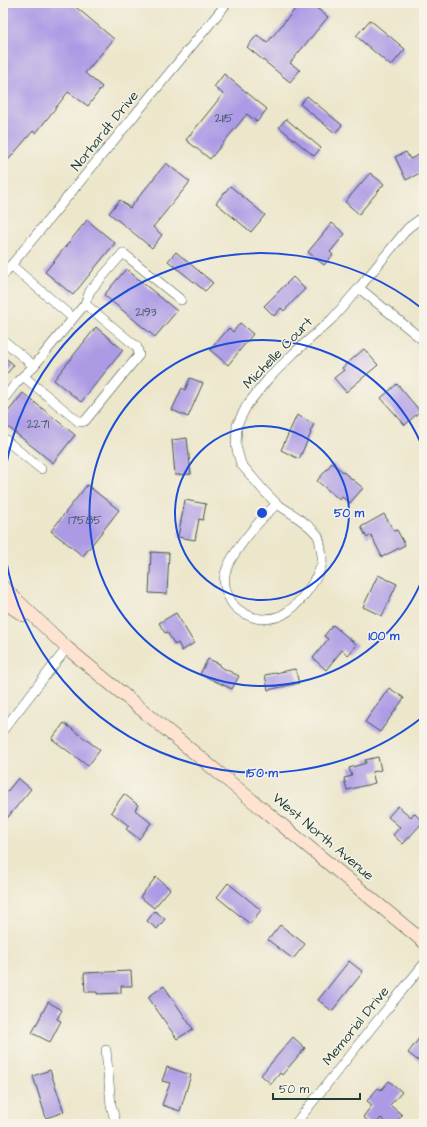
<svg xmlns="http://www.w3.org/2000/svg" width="427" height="1127" font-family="'Architects Daughter',sans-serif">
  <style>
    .building { fill: #ac9ae5 }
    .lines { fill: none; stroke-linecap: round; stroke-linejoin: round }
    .minor-casing { stroke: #3e564b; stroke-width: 10 }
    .secondary-casing { stroke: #3e564b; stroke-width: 14 }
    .minor { stroke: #fff; stroke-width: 9 }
    .secondary { stroke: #fee3d1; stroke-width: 13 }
    .ring { fill: none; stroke: #1d4ed8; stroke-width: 2 }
    .labels { text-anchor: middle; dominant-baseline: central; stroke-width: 3; stroke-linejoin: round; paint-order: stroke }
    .number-label { font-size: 12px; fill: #425460 }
    .street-label { font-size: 14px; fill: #1f3d34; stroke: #f7f3e8 }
    .centre { fill: #1d4ed8; stroke: #f7f3e8; stroke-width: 2 }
    .ring-label { font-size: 12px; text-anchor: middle; font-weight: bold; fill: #1d4ed8; stroke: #f7f3e8; stroke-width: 3; stroke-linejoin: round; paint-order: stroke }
  </style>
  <rect width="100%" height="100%" fill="#f7f3e8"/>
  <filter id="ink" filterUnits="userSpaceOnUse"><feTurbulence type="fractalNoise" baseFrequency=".025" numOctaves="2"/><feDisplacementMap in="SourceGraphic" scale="8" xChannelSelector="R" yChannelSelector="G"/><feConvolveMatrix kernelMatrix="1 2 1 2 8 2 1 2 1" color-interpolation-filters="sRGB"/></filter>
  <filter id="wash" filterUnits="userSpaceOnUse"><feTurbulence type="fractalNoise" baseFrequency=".012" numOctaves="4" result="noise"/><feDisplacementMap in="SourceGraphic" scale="16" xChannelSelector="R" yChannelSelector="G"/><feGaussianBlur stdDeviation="0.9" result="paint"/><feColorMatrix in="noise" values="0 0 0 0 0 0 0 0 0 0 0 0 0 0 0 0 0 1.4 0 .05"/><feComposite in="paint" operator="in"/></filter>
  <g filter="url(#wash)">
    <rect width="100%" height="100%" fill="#ece6cb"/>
    <g id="blocks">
      <path class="building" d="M3,3H71L114,39L85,73L102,87L88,106L68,92L36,133L33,131L3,166Z
        M300,3H310L328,17L290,63L300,70L290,82L247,47L257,35L267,43Z
        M370,20L405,49L391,66L356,36Z
        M224,74L267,109L257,122L247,114L210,159L186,140L223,94L214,87Z
        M307,96L342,125L335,133L300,104Z
        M286,119L321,148L314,156L279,127Z
        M406,152L410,159L421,154L424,160V171L406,180L395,157Z
        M166,163L190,182L153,227L162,235L152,248L109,213L120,200L130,208Z
        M370,173L384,184L359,214L345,202Z
        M230,186L265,215L251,232L216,203Z
        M87,220L115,243L73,295L45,272Z
        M332,223L345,234L330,252L333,255L324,265L308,252Z
        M176,252L213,283L205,291L168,261Z
        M126,269L177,311L155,337L104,295Z
        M293,277L305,289L284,311L281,308L274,316L264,306Z
        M240,323L253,334L228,365L210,350L229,328L233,332Z
        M96,327L123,350L81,402L54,380Z
        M364,349L378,365L346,392L334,378L344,370L342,368Z
        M3,356L14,365L3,378Z
        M190,378L203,383L188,417L172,410L182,388L185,390Z
        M397,384L420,411L405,425L381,398Z
        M23,393L75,435L53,463L3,423V418Z
        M297,415L314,424L310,432L311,433L299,459L281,450Z
        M187,438L191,474L175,475L172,440Z
        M332,463L363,488L350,503L342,497L340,500L317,481Z
        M87,485L119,510L83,556L51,531Z
        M185,500L206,504L203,520L199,519L195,540L178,537Z
        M384,514L394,531L397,530L405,545L382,557L371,535L367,538L361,527Z
        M151,552L169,553L167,594L149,593Z
        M378,575L397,584L382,616L363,607Z
        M176,613L194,643L182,651L178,643L175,645L167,632L165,633L159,623Z
        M333,625L357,645L348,655L342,650L326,670L313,658L328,639L324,636Z
        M208,659L220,664L219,666L239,676L232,689L200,674Z
        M295,669L299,683L268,690L265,675Z
        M389,688L404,698L380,732L365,722Z
        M64,723L100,750L88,766L52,739Z
        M378,757L381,770L372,772L375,783L347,790L344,778L352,776L349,768L366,763L365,760Z
        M18,778L31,789L3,823V797Z
        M124,794L138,805L135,810L151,823L139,839L126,829L129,826L111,812Z
        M398,806L411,817L414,813L423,822L403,844L393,835L400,827L388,817Z
        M156,877L170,889L154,908L140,897Z
        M228,883L261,910L250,924L217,897Z
        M155,911L165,919L157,929L147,921Z
        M280,925L305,944L293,959L268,940Z
        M349,961L363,972L332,1011L318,1000Z
        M131,971L132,986H121V993L97,994V992H85L84,973Z
        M164,986L193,1029L177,1039L148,997Z
        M48,1002L62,1010L57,1019L61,1021L50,1042L32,1033Z
        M424,1032V1065L408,1053Z
        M293,1037L305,1048L282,1075L280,1073L271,1084L261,1075Z
        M167,1067L191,1075L180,1111L162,1105L170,1083L162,1081Z
        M50,1070L64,1112L46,1118L33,1076Z
        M389,1081L402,1092L390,1105L402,1115L395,1124H388L381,1118L376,1124H372L363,1117L372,1105L367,1101L378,1088L381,1090Z"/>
    </g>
  </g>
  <g filter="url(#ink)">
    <use href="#blocks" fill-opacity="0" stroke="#3e564b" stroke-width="1"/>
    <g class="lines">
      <g class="minor-casing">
        <path id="minor" d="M11,265L73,318
          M3,275L227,3
          M359,288L424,341
          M3,340L34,366L85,304L90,291L123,253L181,300
          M23,376L79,422L85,421L139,355L137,347L85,304
          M3,400L17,382L34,366
          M3,438L41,469
          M277,504L264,491L241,464L236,446L237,425L247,405L268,379L294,353L332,319L359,288L408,228L424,216
          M277,504C288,511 311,525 318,536C320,540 323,560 322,563C317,581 298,607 282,615C276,618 266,619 261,619C251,618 237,611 232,603C227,595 223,584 225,574C230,554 261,518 277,504Z
          M3,730L67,648
          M106,1050L111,1105L116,1124
          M295,1124L373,1026L424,964"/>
      </g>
      <g class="secondary-casing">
        <path id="secondary" d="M3,587L67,648L424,942
          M3,601L23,615"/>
      </g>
      <use href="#minor" class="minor"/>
      <use href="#secondary" class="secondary"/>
    </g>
  </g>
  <g class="ring">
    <circle cx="262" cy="513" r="87"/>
    <path d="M424 575A173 173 0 1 1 424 451"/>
    <path d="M424 716A260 260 0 0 1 3 538M3 488A260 260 0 0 1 424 310"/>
  </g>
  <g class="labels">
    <g class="number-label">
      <text x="224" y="118">2115</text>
      <text x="146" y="312">2193</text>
      <text x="38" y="424">2271</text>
      <text x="85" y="520">17585</text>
    </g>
    <g class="street-label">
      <text transform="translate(105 131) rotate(-51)">Norhardt Drive</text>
      <text transform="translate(278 353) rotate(-46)">Michelle Court</text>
      <text transform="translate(323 837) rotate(40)">West North Avenue</text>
      <text transform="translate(356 1026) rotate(-51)">Memorial Drive</text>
    </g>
  </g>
  <circle cx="262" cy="513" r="6" class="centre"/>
  <g class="ring-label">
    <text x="349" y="517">50 m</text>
    <text x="384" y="640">100 m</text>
    <text x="262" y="777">150 m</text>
  </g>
  <rect width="427" height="1127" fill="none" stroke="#f7f3e8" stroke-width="16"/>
  <path d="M273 1093v6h87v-6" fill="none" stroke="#1f3d34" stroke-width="2"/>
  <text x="279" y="1093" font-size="12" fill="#1f3d34" stroke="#f7f3e8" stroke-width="3" paint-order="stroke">50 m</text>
</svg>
